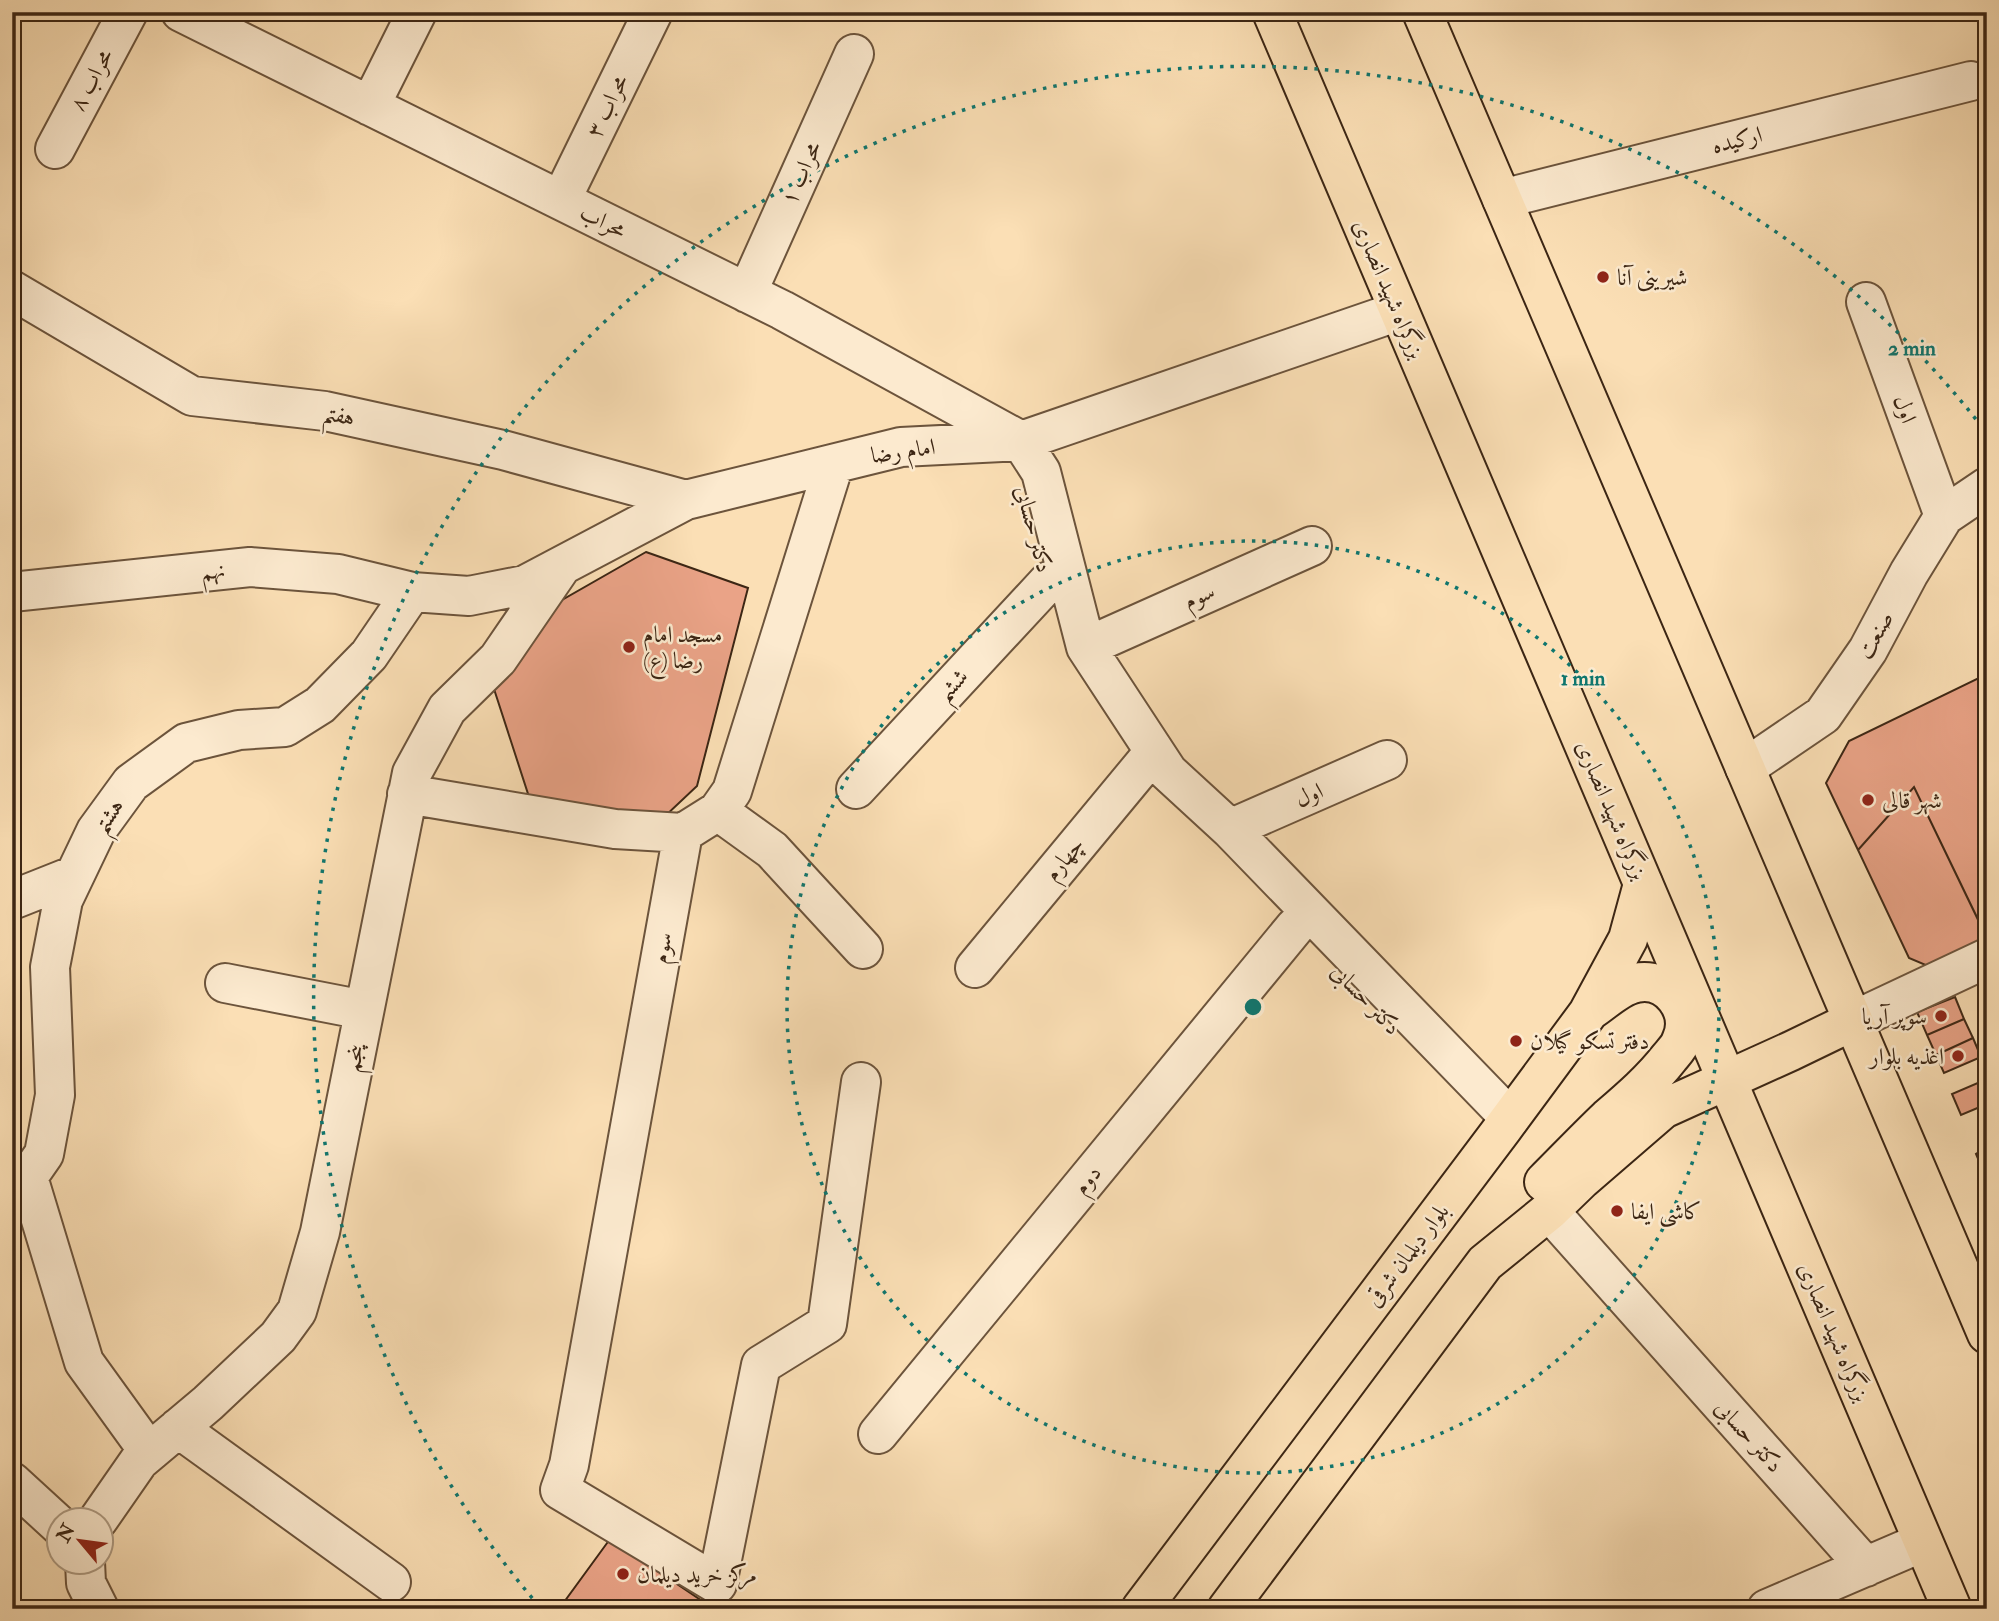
<svg xmlns="http://www.w3.org/2000/svg" width="1999" height="1621" font-family="'IM FELL Double Pica',Amiri,serif">
  <style>
    .building { fill: #eaa387; stroke: #3c2614; stroke-width: 2 }
    .lines { fill: none; stroke-linecap: round; stroke-linejoin: round }
    .minor-casing { stroke: #6c543c; stroke-width: 42 }
    .primary-casing { stroke: #3c2614; stroke-width: 42 }
    .trunk-casing { stroke: #3c2614; stroke-width: 42 }
    .minor { stroke: #fceacf; stroke-width: 38 }
    .primary { stroke: #fbdfb5; stroke-width: 38 }
    .trunk { stroke: #fbdfb5; stroke-width: 38 }
    .ring { fill: none; stroke: #0f766e; stroke-width: 3.5; stroke-dasharray: 3.5 7 }
    .poi-dot { fill: #8f2418; stroke: #fceacf; stroke-width: 2.5 }
    .labels { text-anchor: middle; dominant-baseline: central; stroke-width: 5; stroke-linejoin: round; paint-order: stroke }
    .street-label { font-size: 23px; fill: #3c2614; stroke: #fceacf }
    .poi-label { font-size: 23px; fill: #3c2614; stroke: #fceacf; text-anchor: start }
    .centre { fill: #0f766e; stroke: #fceacf; stroke-width: 3.5 }
    .ring-label { font-size: 21px; text-anchor: middle; font-weight: bold; fill: #0f766e; stroke: #fceacf; stroke-width: 5; stroke-linejoin: round; paint-order: stroke }
  </style>
  <rect width="100%" height="100%" fill="#fbdfb5"/>
  <filter id="stains"><feTurbulence type="fractalNoise" baseFrequency=".00286" numOctaves="4"/><feColorMatrix values="0 0 0 0 .2 0 0 0 0 .09 0 0 0 0 .02 0 0 0 .5 -.17"/></filter>
  <radialGradient id="worn" r=".72"><stop offset=".6" stop-color="#630" stop-opacity="0"/><stop offset="1" stop-color="#630" stop-opacity=".3"/></radialGradient>
  <path class="building" d="M646,552L748,588L697,786L662,819L531,803L494,689L555,604Z
    M1987,674V924L1981,926L1914,787L1858,850L1826,783L1849,741Z
    M1914,787L1987,938V952L1942,972L1909,958L1858,850Z
    M1955,997L1964,1019L1927,1035L1917,1012Z
    M1964,1019L1973,1038L1936,1055L1927,1035Z
    M1973,1038L1981,1057L1944,1073L1936,1055Z
    M1987,1079V1104L1961,1115L1952,1094Z
    M1987,1147V1180L1976,1154Z
    M610,1539L714,1609H559Z"/>
  <g class="lines">
    <g class="minor-casing">
      <path id="minor" d="M181,12L782,310L1021,441L1041,472L1086,647L1168,772L1230,829L1510,1118
        M370,106L417,12
        M55,149L128,12
        M1502,199L1971,81
        M561,200L653,12
        M12,290L192,396L325,411L503,450L686,500
        M747,293L854,54
        M1866,302L1944,516
        M834,464L732,791L718,811L683,833L569,1465L560,1490L717,1584L761,1365L827,1324L861,1082
        M12,592L250,567L338,574L412,592L469,596L525,585L686,500L901,447L1021,441L1399,311
        M1086,647L1312,546
        M1745,768L1823,715L1868,650L1909,573L1944,516L1987,487
        M856,789L1049,581
        M407,794L615,829L683,833
        M718,811L772,850L863,949
        M1230,829L1387,760
        M12,900L75,875
        M975,968L1154,752
        M225,983L364,1010
        M1853,1021L1987,958
        M28,1177L84,1362L149,1452
        M12,1182L28,1177L44,1154L55,1095L50,967L63,900L96,831L131,783L186,743L239,730L285,727L320,705L369,655L412,592
        M1549,1211L1866,1567
        M178,1428L391,1582
        M878,1434L1295,927
        M12,1482L60,1526
        M98,1520L139,1461L208,1403L278,1337L297,1311L320,1232L412,773L447,709L498,659L559,570
        M85,1562L86,1583L99,1609
        M1767,1609L1923,1542"/>
    </g>
    <g class="primary-casing">
      <path id="primary" d="M1544,1182C1565,1161 1586,1139 1608,1118C1630,1099 1651,1081 1669,1058C1673,1053 1679,1047 1681,1041C1695,1011 1668,976 1636,983C1619,986 1605,1001 1591,1010
        M1141,1609L1503,1128L1588,1013L1628,939L1643,884
        M1227,1609L1485,1263L1549,1211L1582,1179L1663,1109L1791,1051L1853,1021"/>
    </g>
    <g class="trunk-casing">
      <path id="trunk" d="M1272,12L1952,1609
        M1422,12L1987,1334"/>
    </g>
    <use href="#minor" class="minor"/>
    <use href="#primary" class="primary"/>
    <use href="#trunk" class="trunk"/>
  </g>
  <g class="ring">
    <circle cx="1253" cy="1007" r="466"/>
    <path d="M539 1606A932 932 0 1 1 1982 427"/>
  </g>
  <g class="poi-dot">
    <circle cx="1603" cy="277" r="7"/>
    <circle cx="629" cy="647" r="7"/>
    <circle cx="1868" cy="800" r="7"/>
    <circle cx="1941" cy="1016" r="7"/>
    <circle cx="1516" cy="1041" r="7"/>
    <circle cx="1958" cy="1056" r="7"/>
    <circle cx="1617" cy="1211" r="7"/>
    <circle cx="623" cy="1574" r="7"/>
  </g>
  <g class="labels">
    <g class="street-label">
      <text transform="translate(91 80) rotate(-62)">محراب ۸</text>
      <text transform="translate(607 106) rotate(-64)">محراب ۳</text>
      <text transform="translate(1737 140) rotate(-14)">ارکیده</text>
      <text transform="translate(801 173) rotate(-66)">محراب ۱</text>
      <text transform="translate(603 221) rotate(26)">محراب</text>
      <text transform="translate(1389 289) rotate(67)">بزرگراه شهید انصاری</text>
      <text transform="translate(1905 409) rotate(70)">اول</text>
      <text transform="translate(339 415) rotate(11)">هفتم</text>
      <text transform="translate(903 451) rotate(-8)">امام رضا</text>
      <text transform="translate(1034 529) rotate(75)">دکتر حسابی</text>
      <text transform="translate(213 571) rotate(-6)">نهم</text>
      <text transform="translate(1199 596) rotate(-24)">سوم</text>
      <text transform="translate(1875 635) rotate(-61)">صنعت</text>
      <text transform="translate(952 685) rotate(-47)">ششم</text>
      <text transform="translate(1309 795) rotate(-24)">اول</text>
      <text transform="translate(1612 810) rotate(67)">بزرگراه شهید انصاری</text>
      <text transform="translate(108 816) rotate(-56)">هشتم</text>
      <text transform="translate(1064 859) rotate(-51)">چهارم</text>
      <text transform="translate(662 948) rotate(-80)">سوم</text>
      <text transform="translate(1366 999) rotate(46)">دکتر حسابی</text>
      <text transform="translate(354 1058) rotate(-79)">پنجم</text>
      <text transform="translate(1087 1180) rotate(-51)">دوم</text>
      <text transform="translate(1407 1255) rotate(-53)">بلوار دیلمان شرقی</text>
      <text transform="translate(1834 1332) rotate(67)">بزرگراه شهید انصاری</text>
      <text transform="translate(1749 1436) rotate(48)">دکتر حسابی</text>
    </g>
    <g class="poi-label">
      <text x="1617" y="277">شیرینی آنا</text>
      <text x="643" y="634">مسجد امام<tspan x="643" dy="26">رضا (ع)</tspan></text>
      <text x="1882" y="800">شهر قالی</text>
      <text x="1927" y="1016" text-anchor="end">سوپر آریا</text>
      <text x="1530" y="1041">دفتر تسکو گیلان</text>
      <text x="1944" y="1056" text-anchor="end">اغذیه بلوار</text>
      <text x="1631" y="1211">کاشی ایفا</text>
      <text x="637" y="1574">مرکز خرید دیلمان</text>
    </g>
  </g>
  <circle cx="1253" cy="1007" r="10" class="centre"/>
  <g class="ring-label">
    <text x="1912" y="355">2 min</text>
    <text x="1583" y="685">1 min</text>
  </g>
  <rect width="1999" height="1621" fill="none" stroke="#fbdfb5" stroke-width="42"/>
  <rect x="14" y="14" width="1971" height="1593" fill="none" stroke="#3c2614" stroke-width="3.5"/>
  <rect x="21" y="21" width="1957" height="1579" fill="none" stroke="#3c2614" stroke-width="2"/>
  <g transform="translate(80 1541) rotate(299)"><circle r="33" fill="#fceacf" stroke="#af9c84" stroke-width="2"/>
  <path d="M0-5L12 26L0 18L-12 26Z" fill="#8f2418"/>
  <text y="-10" font-size="19" font-weight="bold" text-anchor="middle" fill="#3c2614">N</text>
  </g>
  <rect width="100%" height="100%" filter="url(#stains)"/>
  <rect width="100%" height="100%" fill="url(#worn)"/>
</svg>
